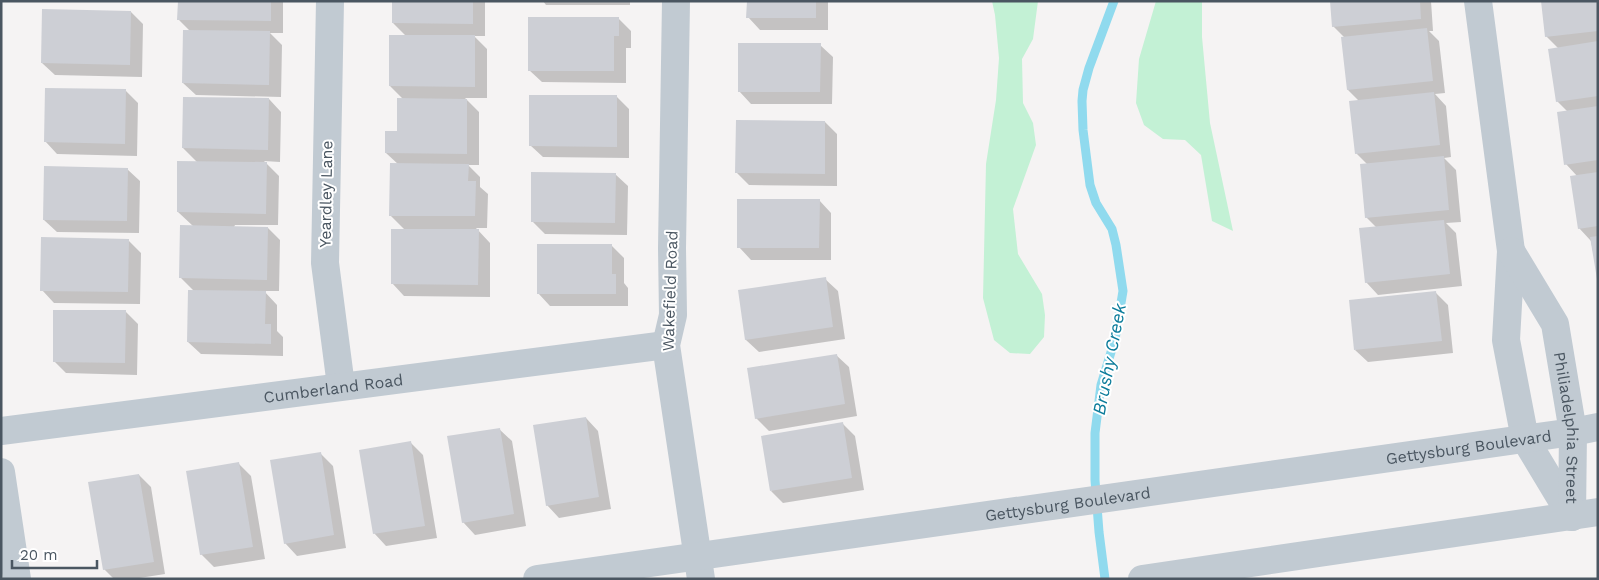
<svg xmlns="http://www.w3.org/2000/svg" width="1599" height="580" font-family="'Work Sans',sans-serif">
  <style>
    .green { fill: #c3f1d5 }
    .shadow { fill: #0003 }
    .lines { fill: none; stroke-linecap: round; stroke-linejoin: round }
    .stream { stroke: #90daee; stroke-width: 9 }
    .building { fill: #cdcfd5 }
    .minor { stroke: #c1cad2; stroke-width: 28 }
    .tertiary { stroke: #c1cad2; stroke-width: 28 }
    .labels { text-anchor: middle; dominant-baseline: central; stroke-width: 4; stroke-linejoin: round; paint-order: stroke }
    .street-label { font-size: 16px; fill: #4a5661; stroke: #fff }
    .water-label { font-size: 18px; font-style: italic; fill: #0c7c9b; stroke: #fff }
  </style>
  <rect width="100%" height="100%" fill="#f5f3f3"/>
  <path class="green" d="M992,1H1038L1033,39L1022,59L1023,103L1033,123L1036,145L1013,209L1018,254L1042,294L1045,315L1044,337L1030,354L1010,353L994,340L983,298L986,164L996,100L999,58L995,15Z
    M1156,1H1202V37L1210,123L1233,231L1212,221L1201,155L1185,140L1163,139L1144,125L1136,103L1139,59Z"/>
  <path class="shadow" d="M179,1H283V33H270L282,45L281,97L196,95L183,83L190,31L179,20Z
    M393,1H485V36H474L487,49V98H465L479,112V165H468L480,177V187L488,194L487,228H476L490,243V297L404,296L392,283L405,230L390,215L399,165L386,153L398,132L404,100L390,86L406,36L393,23Z
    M543,1H630V5H546Z
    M748,1H828V30H760L748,17Z
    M1331,1H1431L1433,31H1429L1439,41L1445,93L1435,94L1446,106L1451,157L1444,158L1456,170L1461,222L1446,223L1456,233L1462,286L1378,295L1366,282L1377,228L1366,217L1368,165L1356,153L1359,101L1348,90L1345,38L1333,26Z
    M1598,1V278L1591,241L1579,228L1577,176L1566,164L1568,112L1557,101L1558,48L1546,36Z
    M131,12L143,24L142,77L55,75L42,63Z
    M618,18L631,31V48H626V83L542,82L529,70Z
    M820,45L833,57L832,104H751L739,91Z
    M126,91L138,103L137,156L57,154L45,141Z
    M617,97L629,109V158L543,157L530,145Z
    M269,99L281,112L280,162L264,161L279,176L278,225H235L234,227L268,228L280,240L279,291H264L277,305V331L283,337V356L201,354L188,342L194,291L181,278L193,226L178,212L198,163L183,148Z
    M825,122L837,134V186L749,185L737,173Z
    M127,169L140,181L139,233L57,232L44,220Z
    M615,174L628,186L627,235L545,234L533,222Z
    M819,200L831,213V260H751L739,247Z
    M129,241L141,253L140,304L54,303L42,290Z
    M612,246L624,258V283L628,288V306H550L538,293Z
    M825,279L838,291L845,339L759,352L746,340L739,291Z
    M1436,293L1448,305L1453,353L1368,362L1355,350Z
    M126,312L138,324L137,375L66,373L54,361Z
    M836,355L849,367L857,416L769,431L756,418Z
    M586,418L598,431L611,509L559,518L547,505Z
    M842,423L855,436L864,490L783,503L771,491Z
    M499,429L512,441L526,526L475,535L463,522Z
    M411,443L423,455L437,538L386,546L374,533Z
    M320,453L333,466L346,548L297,556L285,543Z
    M239,464L251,476L265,559L214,567L201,554Z
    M139,475L151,487L165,574L133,579H114L104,569Z"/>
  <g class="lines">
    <path class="stream" d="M1105,579L1099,532L1095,480V433L1101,385L1115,339L1123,291L1116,245L1112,229L1096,203L1090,185L1083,130L1082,101L1083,90L1089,68L1114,1"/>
  </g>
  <path class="building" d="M178,1H271V21L177,20Z
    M392,1H473V24L392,23Z
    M747,1H816V18H746Z
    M1330,1H1420L1421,19L1332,27Z
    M1541,1H1598V31L1545,37Z
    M42,9L131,11L130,65L41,63Z
    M528,17H619V36H614V71H528Z
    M1427,28L1433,81L1347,90L1341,37Z
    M183,30L270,31L269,85L182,83Z
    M389,35H475V87L389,86Z
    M1598,41V96L1556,102L1548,49Z
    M738,43H821L820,92H738Z
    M45,88L126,89L125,144L44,142Z
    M1434,92L1440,145L1355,154L1349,101Z
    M529,95H617V147L529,146Z
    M183,97L269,98L268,150L182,148Z
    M397,98L467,99V154L385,153V131H397Z
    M1598,106V160L1564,165L1557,112Z
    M736,120L825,121V174L735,173Z
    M1444,156L1449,210L1365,218L1360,164Z
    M177,161L267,162L266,214L177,212Z
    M390,163L469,164L468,181H476L475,216H389Z
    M44,166L128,168L127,221L43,220Z
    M531,172L616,173L615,223L531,222Z
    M1598,172V226L1578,229L1570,176Z
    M737,199H820L819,248H737Z
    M1444,220L1450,274L1365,283L1359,228Z
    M180,225L268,227L267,280L179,278Z
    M391,229H479L478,285L391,284Z
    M1598,236V279H1597L1590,237Z
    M41,237L129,239L128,292L40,291Z
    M537,244H612V274H616V294H537Z
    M826,277L833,327L745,340L738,290Z
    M188,290L266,291L265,324H271V344L187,342Z
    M1436,291L1442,341L1354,350L1349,300Z
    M53,310H126L125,363L53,362Z
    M837,354L845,404L755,419L747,368Z
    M586,417L599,497L546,506L533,425Z
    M843,422L852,478L770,491L761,436Z
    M500,428L514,514L462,523L447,436Z
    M411,441L425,526L373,534L359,450Z
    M321,452L334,535L284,544L270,460Z
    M239,462L253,547L200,555L186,471Z
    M139,474L154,562L103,570L88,482Z"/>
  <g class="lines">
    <g class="minor">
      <path d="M330,1L325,263L341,386"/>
      <path d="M676,1L672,248L673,315L666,345L701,579"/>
      <path d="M1478,1L1511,251L1506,340L1525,439L1572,517"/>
      <path id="s1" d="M1511,251L1555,324L1573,432L1572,517"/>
      <path id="s2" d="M1,431L666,345"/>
      <path d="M1,472L17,579"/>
    </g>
    <g class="tertiary">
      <path id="s3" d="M537,579L1573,432L1598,427"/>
      <path d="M1142,579L1598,512"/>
    </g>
  </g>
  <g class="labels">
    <g class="street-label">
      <text transform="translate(326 194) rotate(-89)">Yeardley Lane</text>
      <text transform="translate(670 291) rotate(-88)">Wakefield Road</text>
      <text stroke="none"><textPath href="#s2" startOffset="335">Cumberland Road</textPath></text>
      <text stroke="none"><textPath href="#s1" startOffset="190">Philiadelphia Street</textPath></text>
      <text stroke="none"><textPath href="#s3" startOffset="941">Gettysburg Boulevard</textPath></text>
      <text stroke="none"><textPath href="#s3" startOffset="536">Gettysburg Boulevard</textPath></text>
    </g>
    <g class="water-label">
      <text transform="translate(1109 359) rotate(-79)">Brushy Creek</text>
    </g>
  </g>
  <rect width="1599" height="580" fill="none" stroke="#4a5661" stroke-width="5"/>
  <path d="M12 560v8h85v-8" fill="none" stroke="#4a5661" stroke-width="2.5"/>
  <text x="20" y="560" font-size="15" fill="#4a5661" stroke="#ffffff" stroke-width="4" paint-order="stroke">20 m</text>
</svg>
